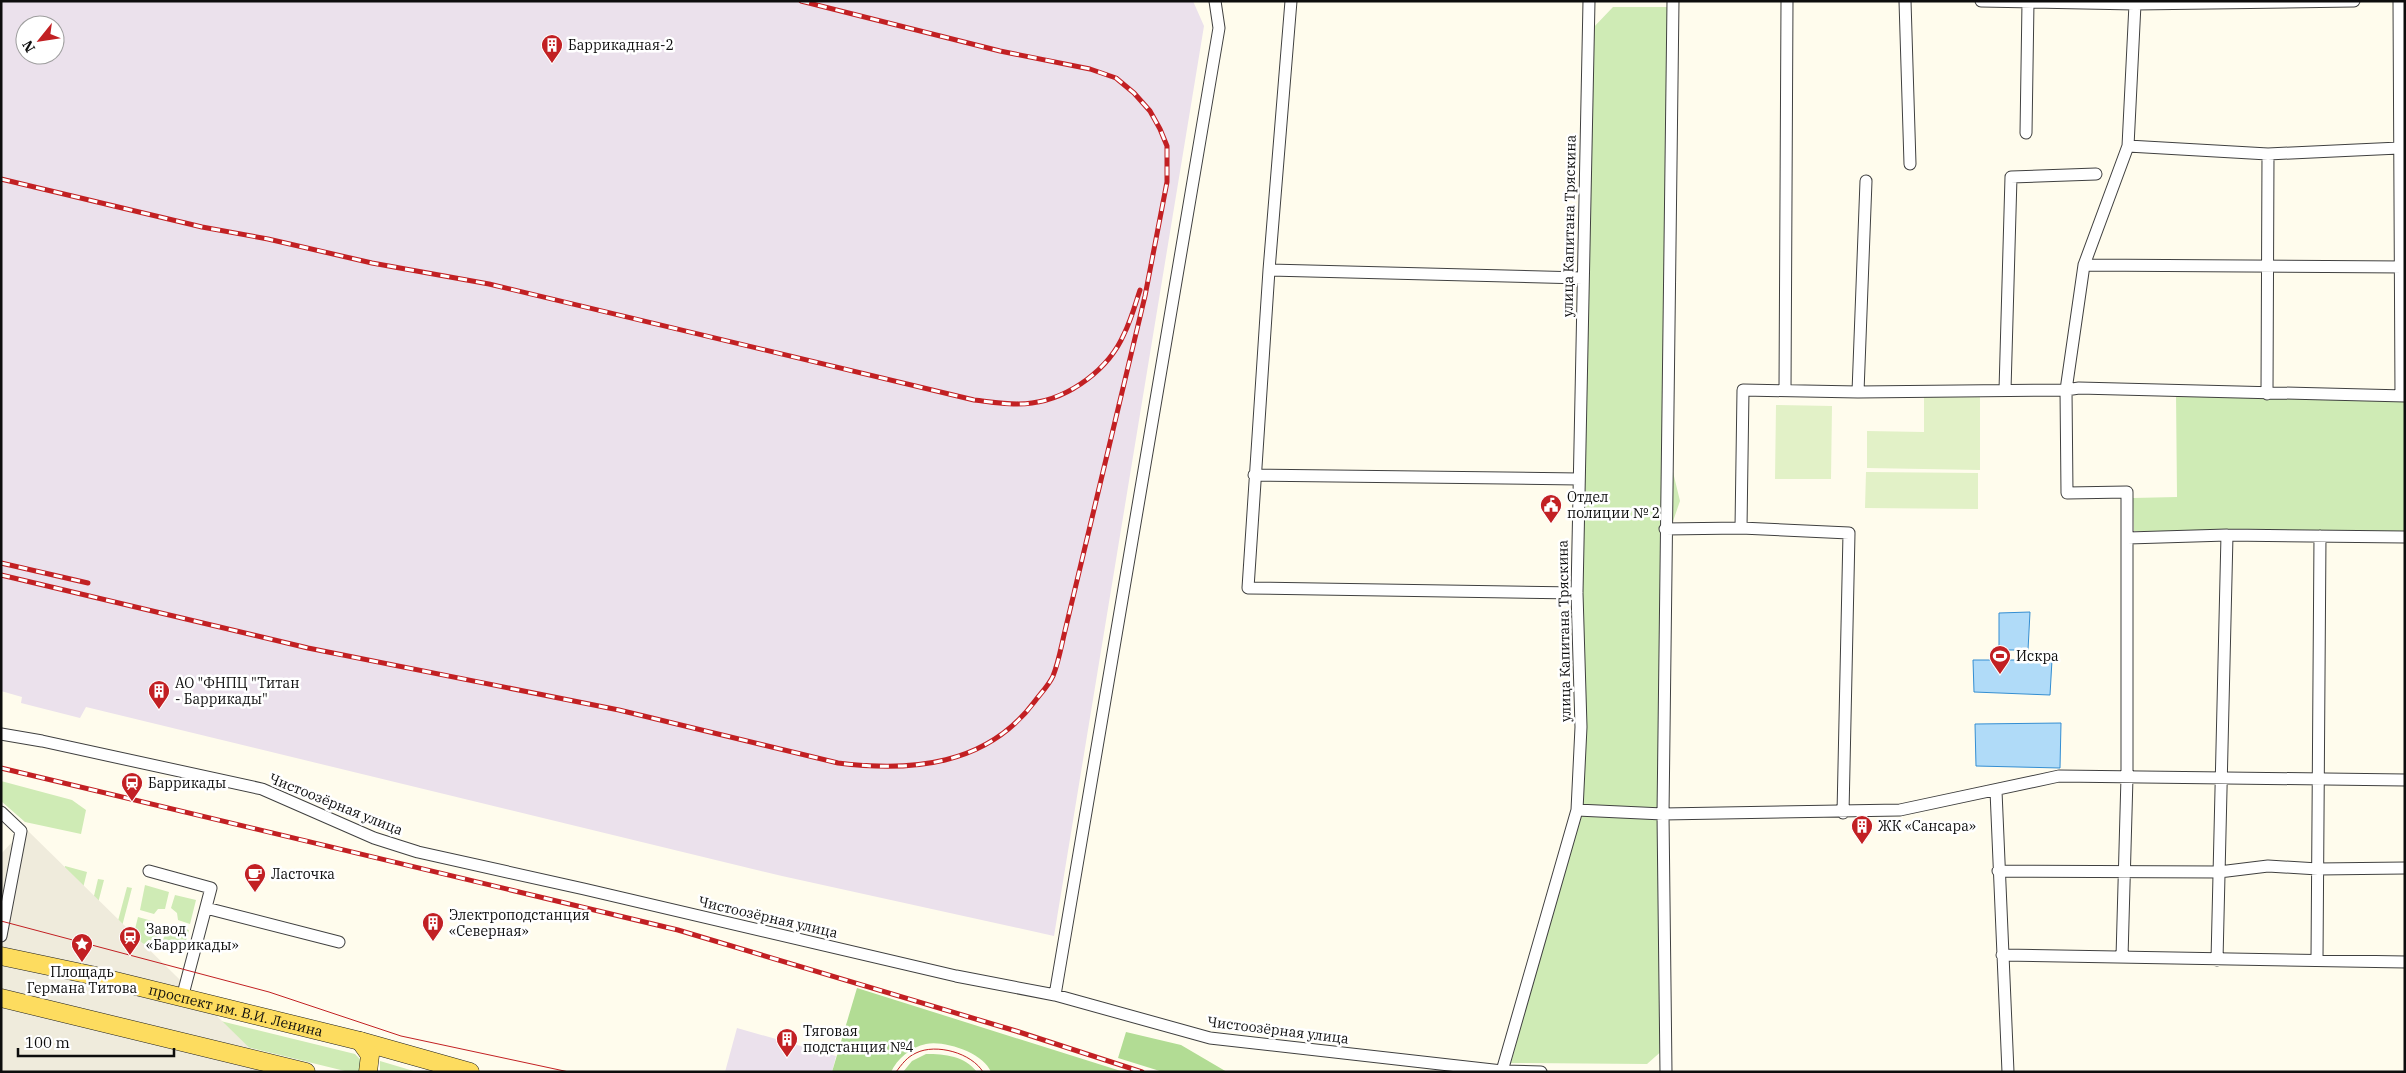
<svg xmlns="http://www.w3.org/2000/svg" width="2406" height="1073" font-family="'IBM Plex Serif',serif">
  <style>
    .industrial { fill: #ebe1ec; fill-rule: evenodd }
    .green { fill: #cfebb5 }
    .forest { fill: #b2dc94 }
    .pitch { fill: #e2f1c7 }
    .plaza { fill: #efebdc }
    .water { fill: #b0dbf8; stroke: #348ed2 }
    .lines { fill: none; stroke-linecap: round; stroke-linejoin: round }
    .minor-casing { stroke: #404040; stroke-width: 13 }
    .primary-casing { stroke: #1e1e1e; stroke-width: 19 }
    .minor { stroke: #fff; stroke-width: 11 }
    .primary { stroke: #fddc5f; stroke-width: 18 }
    .tram { stroke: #c22023; stroke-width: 1 }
    .rail-casing { stroke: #c22023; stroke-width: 5 }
    .rail { stroke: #fff; stroke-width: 3; stroke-dasharray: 9; stroke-linecap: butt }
    .labels { text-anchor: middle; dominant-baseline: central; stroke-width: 5; stroke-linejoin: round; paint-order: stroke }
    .poi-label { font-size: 14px; fill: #0d0d0d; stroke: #fff; text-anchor: start }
    .street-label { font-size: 14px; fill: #0d0d0d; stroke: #fff }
  </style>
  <rect width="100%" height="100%" fill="#fffced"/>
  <path class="industrial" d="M1,1H1193L1204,26L1054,936L782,876L86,707L80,718L21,703L22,697L1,691ZM25,25H55V55H25Z
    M737,1028L836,1056L832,1072H725Z"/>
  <path class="green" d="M1613,7H1669L1665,439L1680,501L1671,527L1664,1049L1647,1064L1511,1063L1580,810L1579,592L1592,29Z
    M2176,393L2405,398V535L2134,531L2133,498L2177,497Z
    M1,781L72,800L86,810L81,834L25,822L1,801Z
    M65,866L87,872L81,896L62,884Z
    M98,879L104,880L92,926L87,925Z
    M145,885L169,892L165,909H158L154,914L140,910Z
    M127,887L132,888L120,934L115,932Z
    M175,895L196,900L190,924L178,920L177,913L171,908Z
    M138,917L152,921L155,928L160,930L157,947L132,941Z
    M176,926L189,930L183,953L161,947L166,931Z
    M1,967L355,1054L360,1059L362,1068L359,1072H349L1,987Z
    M380,1061L417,1072H380Z"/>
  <path class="forest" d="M857,988L1124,1072H991C984,1053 944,1040 926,1044C911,1047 897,1059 891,1072H832Z
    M1126,1032L1181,1045L1227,1072H1163L1118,1058Z
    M926,1054C945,1054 965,1056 977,1072H903L912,1061Z"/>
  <path class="pitch" d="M1924,396L1980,397V470L1867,468V431L1924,432Z
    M1776,405L1832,406L1831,479H1775Z
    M1866,472L1978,473V509L1865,508Z"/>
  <path class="plaza" d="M25,828L273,1071L1,1072V854Z"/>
  <path class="water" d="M2030,612L2028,650H1999V613Z
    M1973,660H2052L2050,695L1974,692Z
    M2061,723L2060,768L1976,766L1975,724Z"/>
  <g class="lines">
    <g class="minor-casing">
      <path id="minor" d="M1291,1L1269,270L1248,588L1577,593
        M1905,1L1910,164
        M1981,1L2135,4L2354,1
        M2399,1L2401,396
        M2026,133L2028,2
        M2128,146L2268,154L2399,148
        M2084,265L2405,267
        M1269,270L1582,278
        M1785,390L1787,1
        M2005,390L2011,177L2096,174
        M1858,392L1866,181
        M2267,394L2268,154
        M1254,475L1579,479
        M1741,528L1743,390L1858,392L2066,390L2079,388L2405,396
        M1665,529L1741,528L1849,533L1843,813
        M2128,538L2227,535L2405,537
        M1,734L42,741L262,789L374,838L418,852L584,889L956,976L1055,995L1210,1038L1502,1071L1541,1072
        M1996,791L2008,1072
        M1577,810L1663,814L1900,810L2059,776L2405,780
        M1,812L21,831L1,936
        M149,871L211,888L182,998
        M1998,871L2219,872L2268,866L2318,869L2405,868
        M206,908L339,942
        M2002,955L2405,962
        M2122,957L2127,777V492L2067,493L2066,390L2084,265L2128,146L2135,4
        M2317,959L2320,536
        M2217,960L2227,535
        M1055,995L1219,28L1215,1
        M1502,1071L1577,810L1581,727L1577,593L1589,1
        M1666,1072L1663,814L1673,1"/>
    </g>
    <g class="primary-casing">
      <g id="primary">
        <path id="s1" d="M1,956L91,975L360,1041L470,1072"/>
        <path d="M1,998L306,1072"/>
        <path d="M360,1041L370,1055L368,1072"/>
      </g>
    </g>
    <use href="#minor" class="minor"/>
    <use href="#primary" class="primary"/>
    <path class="tram" d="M1,921L269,992L401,1036L569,1072
      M896,1072C902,1064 907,1057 916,1053C936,1043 972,1053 983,1072"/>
    <g class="rail-casing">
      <path id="rail" d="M1,179L202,227L268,239L372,263L489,284L974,400C993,402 1013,406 1032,403C1070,398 1109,369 1124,334C1131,320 1135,305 1140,290
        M1,563L88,583
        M1,575L308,648L619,710L838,763C911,772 987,766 1035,701C1041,693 1049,685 1053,676C1058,664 1061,648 1064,635L1145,296L1167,182V146L1160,129L1150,111L1134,93L1116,78L1090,69L1000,51L801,1
        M1,768L678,930L1016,1031L1142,1072"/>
    </g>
    <use href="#rail" class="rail"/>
  </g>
  <defs>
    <g id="building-pin" transform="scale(1.125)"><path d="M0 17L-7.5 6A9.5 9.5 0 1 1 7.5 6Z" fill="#c22023" stroke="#fff"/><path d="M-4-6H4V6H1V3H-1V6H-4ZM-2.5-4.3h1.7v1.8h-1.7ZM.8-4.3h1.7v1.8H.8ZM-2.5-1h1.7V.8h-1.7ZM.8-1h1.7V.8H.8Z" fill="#fff"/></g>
    <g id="civic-pin" transform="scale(1.125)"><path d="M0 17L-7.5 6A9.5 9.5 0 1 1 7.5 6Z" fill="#c22023" stroke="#fff"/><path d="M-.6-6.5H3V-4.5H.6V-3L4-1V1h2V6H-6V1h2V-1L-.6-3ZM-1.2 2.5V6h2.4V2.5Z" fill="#fff"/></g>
    <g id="stadium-pin" transform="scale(1.125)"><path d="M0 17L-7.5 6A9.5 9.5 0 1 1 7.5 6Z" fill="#c22023" stroke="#fff"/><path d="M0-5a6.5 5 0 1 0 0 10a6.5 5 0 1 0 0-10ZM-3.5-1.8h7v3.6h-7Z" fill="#fff"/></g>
    <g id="station-pin" transform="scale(1.125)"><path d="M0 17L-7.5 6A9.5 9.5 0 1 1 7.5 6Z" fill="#c22023" stroke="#fff"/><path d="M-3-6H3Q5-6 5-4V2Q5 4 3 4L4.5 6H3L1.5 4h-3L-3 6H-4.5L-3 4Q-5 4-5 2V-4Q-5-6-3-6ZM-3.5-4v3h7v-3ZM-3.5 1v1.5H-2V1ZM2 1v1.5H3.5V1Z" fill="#fff"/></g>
    <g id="cafe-pin" transform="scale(1.125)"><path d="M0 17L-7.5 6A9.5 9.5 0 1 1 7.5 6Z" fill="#c22023" stroke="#fff"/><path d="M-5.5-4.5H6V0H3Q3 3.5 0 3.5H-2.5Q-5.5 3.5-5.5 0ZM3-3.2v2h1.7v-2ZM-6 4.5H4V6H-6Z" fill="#fff"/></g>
    <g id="sight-pin" transform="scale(1.125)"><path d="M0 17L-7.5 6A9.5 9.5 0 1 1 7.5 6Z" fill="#c22023" stroke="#fff"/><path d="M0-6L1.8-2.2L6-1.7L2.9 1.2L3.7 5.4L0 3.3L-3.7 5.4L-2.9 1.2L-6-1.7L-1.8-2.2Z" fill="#fff"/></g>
  </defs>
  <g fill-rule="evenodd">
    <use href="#building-pin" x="552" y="45"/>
    <use href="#civic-pin" x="1551" y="505"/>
    <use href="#stadium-pin" x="2000" y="656"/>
    <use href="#building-pin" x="159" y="691"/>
    <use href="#station-pin" x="132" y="783"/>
    <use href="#building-pin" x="1862" y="826"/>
    <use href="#cafe-pin" x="255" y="874"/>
    <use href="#building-pin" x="433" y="923"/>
    <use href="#station-pin" x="130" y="937"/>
    <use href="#sight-pin" x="82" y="944"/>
    <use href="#building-pin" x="787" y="1039"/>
  </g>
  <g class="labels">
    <g class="poi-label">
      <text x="568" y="45">Баррикадная-2</text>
      <text x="1567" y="497">Отдел<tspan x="1567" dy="16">полиции № 2</tspan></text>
      <text x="2016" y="656">Искра</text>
      <text x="175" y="683">АО "ФНПЦ "Титан<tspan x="175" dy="16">- Баррикады"</tspan></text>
      <text x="148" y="783">Баррикады</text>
      <text x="1878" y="826">ЖК «Сансара»</text>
      <text x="271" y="874">Ласточка</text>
      <text x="449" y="915">Электроподстанция<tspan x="449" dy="16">«Северная»</tspan></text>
      <text x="146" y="929">Завод<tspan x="146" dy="16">«Баррикады»</tspan></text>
      <text x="82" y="972" text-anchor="middle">Площадь<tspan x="82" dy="16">Германа Титова</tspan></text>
      <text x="803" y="1031">Тяговая<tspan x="803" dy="16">подстанция №4</tspan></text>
    </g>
    <g class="street-label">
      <text transform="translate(1569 226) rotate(-89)">улица Капитана Тряскина</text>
      <text transform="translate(1564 631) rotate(-91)">улица Капитана Тряскина</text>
      <text transform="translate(336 804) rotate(22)">Чистоозёрная улица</text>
      <text transform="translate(768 917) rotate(13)">Чистоозёрная улица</text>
      <text stroke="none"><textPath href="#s1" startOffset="241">проспект им. В.И. Ленина</textPath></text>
      <text transform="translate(1278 1030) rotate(7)">Чистоозёрная улица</text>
    </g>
  </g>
  <rect width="2406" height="1073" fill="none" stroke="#0d0d0d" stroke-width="5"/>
  <g transform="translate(40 40) rotate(240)"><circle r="24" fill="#ffffff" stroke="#9e9e9e"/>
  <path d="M0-4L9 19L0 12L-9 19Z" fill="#c22023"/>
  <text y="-8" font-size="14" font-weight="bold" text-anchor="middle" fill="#0d0d0d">N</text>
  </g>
  <path d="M18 1048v8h156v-8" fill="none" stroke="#0d0d0d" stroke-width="2.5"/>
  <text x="25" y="1048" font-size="15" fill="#0d0d0d" stroke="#ffffff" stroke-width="4" paint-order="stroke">100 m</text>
</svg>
